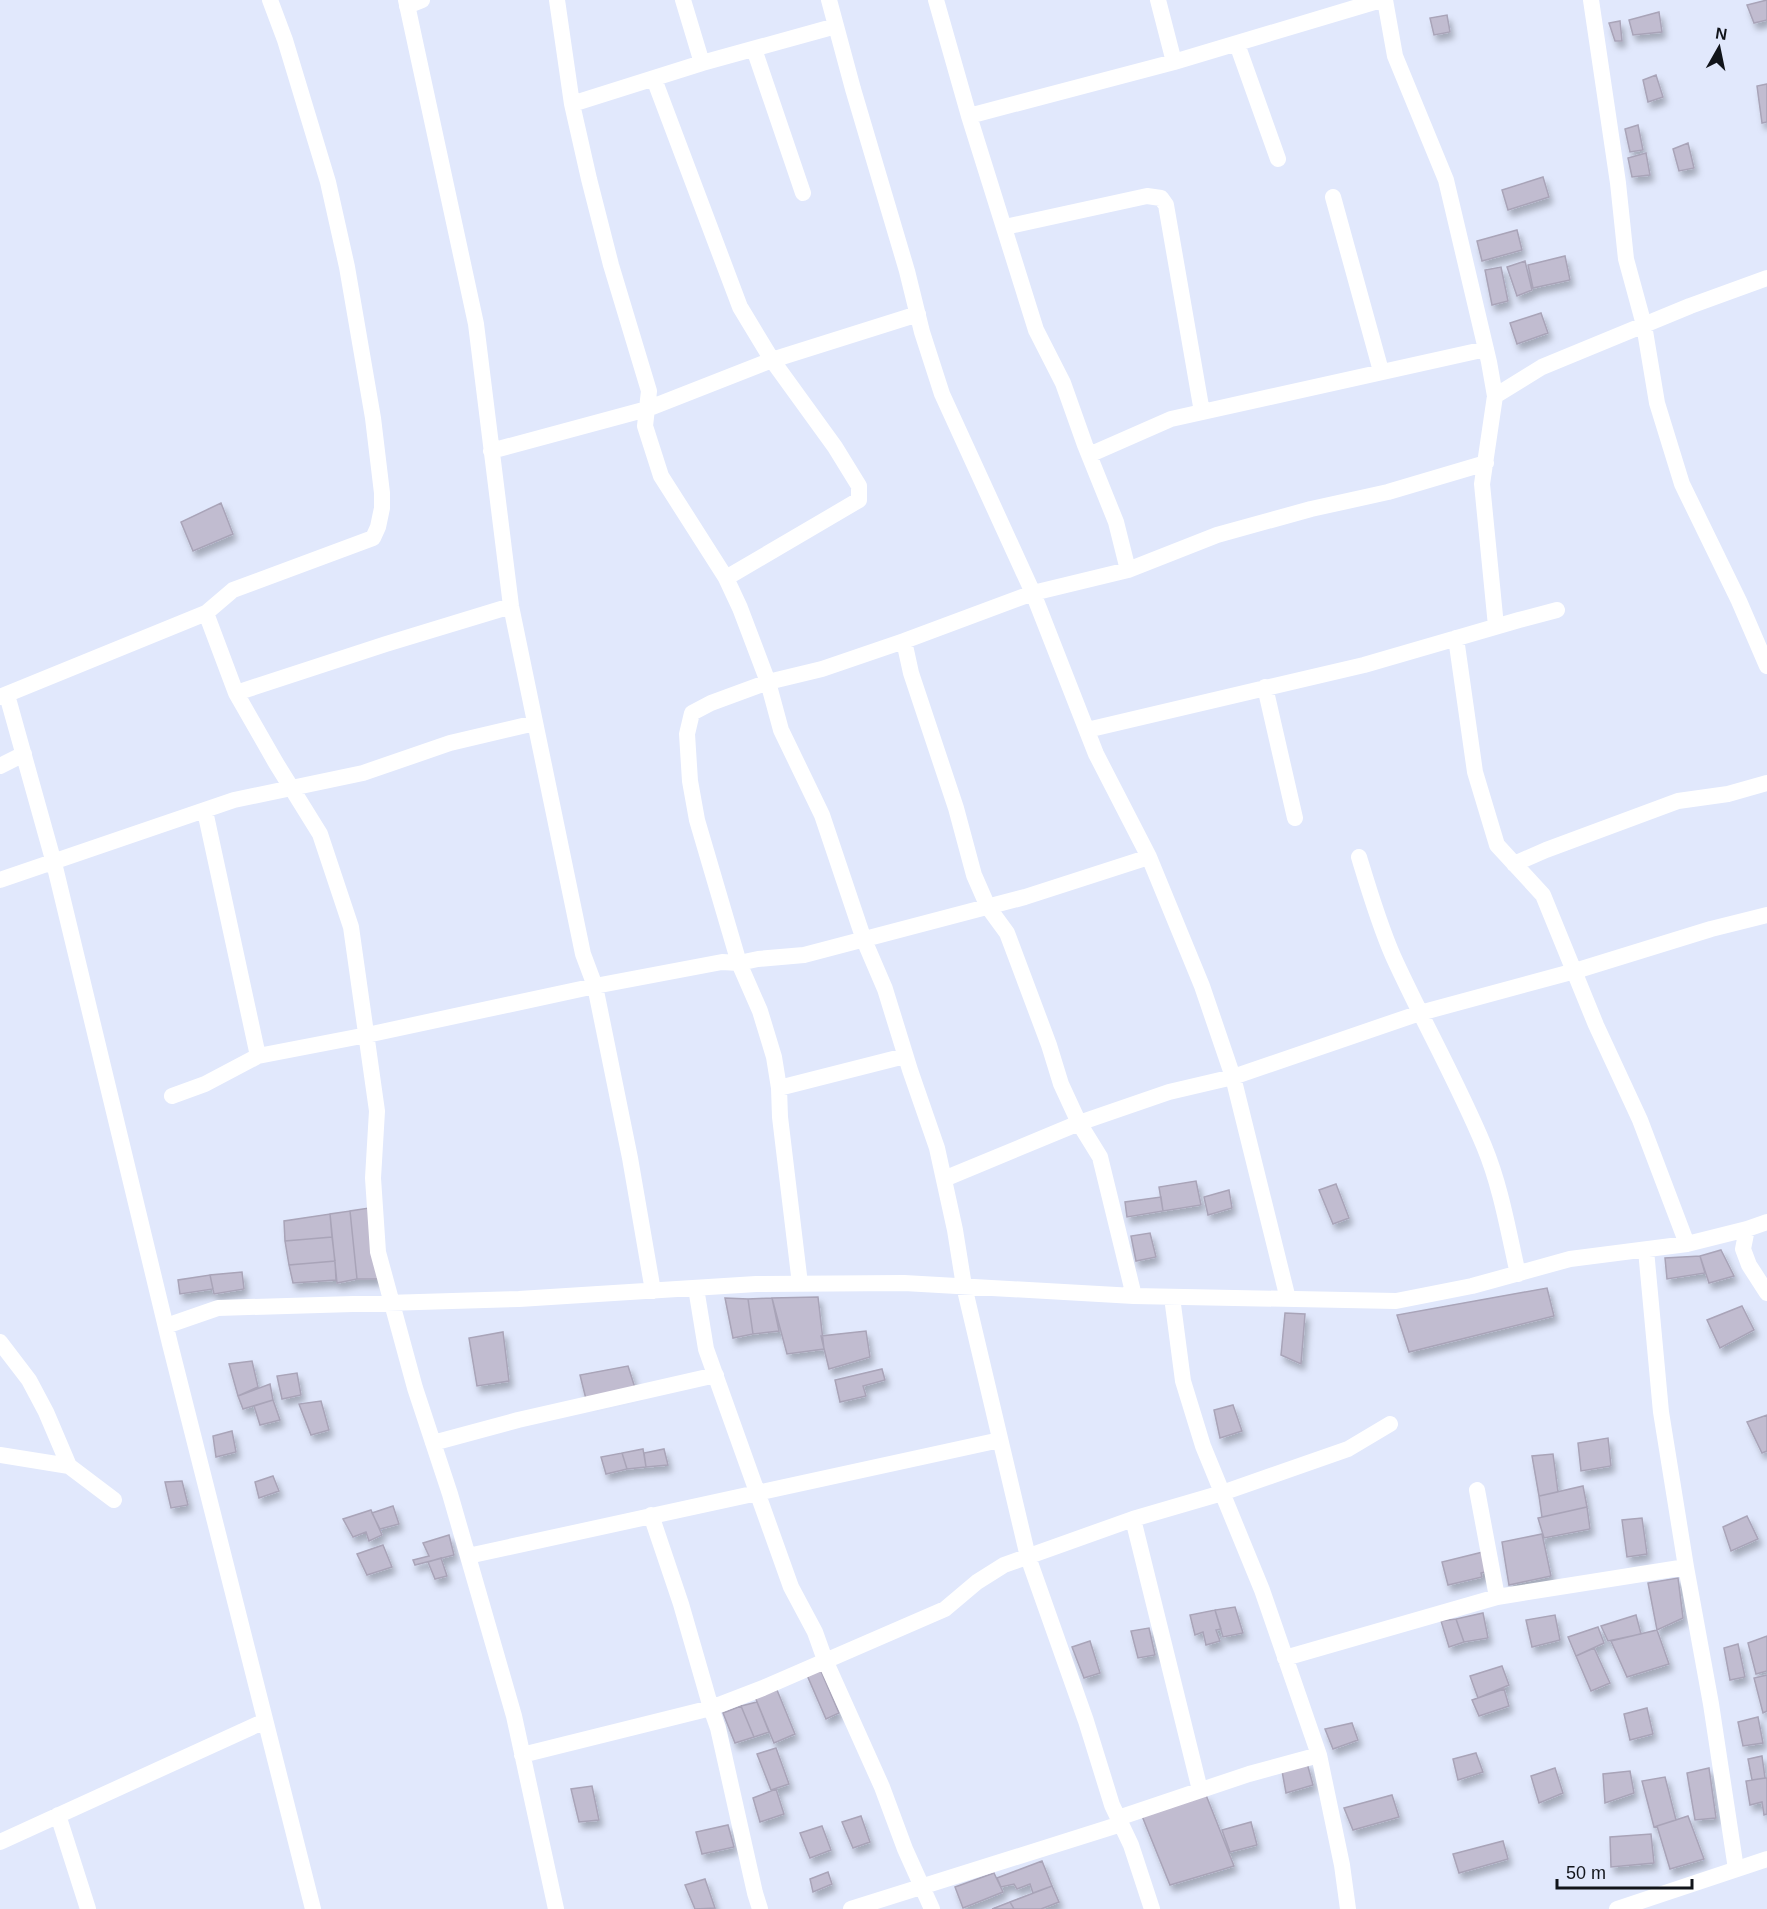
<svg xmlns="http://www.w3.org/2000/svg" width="1767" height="1909" font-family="Helvetica,sans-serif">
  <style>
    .building { fill: #c1bcd0; stroke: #a9a4b8; stroke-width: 1.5; filter: url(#shadow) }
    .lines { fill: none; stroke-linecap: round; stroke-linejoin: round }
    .street { stroke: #fff; stroke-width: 16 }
  </style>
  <defs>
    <filter id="shadow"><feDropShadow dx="3.5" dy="6" stdDeviation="3" flood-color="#0004"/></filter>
  </defs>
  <rect width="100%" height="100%" fill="#e1e8fc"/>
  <path class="building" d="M1767,0V20L1754,23L1747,5Z
    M1659,12L1662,32L1633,35L1629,20Z
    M1447,15L1450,32L1434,35L1430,18Z
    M1620,21L1622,41H1615L1609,23Z
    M1656,75L1663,97L1648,102L1643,80Z
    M1767,84V122L1762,123L1757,86Z
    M1638,125L1643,150L1630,152L1625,129Z
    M1688,143L1694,168L1679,171L1673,149Z
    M1646,153L1650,175L1632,177L1628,158Z
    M1543,177L1549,197L1508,210L1502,190Z
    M1517,230L1522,250L1482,261L1477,241Z
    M1565,256L1570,280L1533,288L1528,265Z
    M1525,261L1532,290L1517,296L1507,267Z
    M1501,267L1508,301L1492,305L1485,270Z
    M1541,313L1548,333L1517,344L1510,323Z
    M221,503L233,534L193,551L181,522Z
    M1196,1181L1201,1205L1163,1211L1159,1187Z
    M1336,1184L1349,1218L1333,1224L1319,1190Z
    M1229,1190L1232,1208L1208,1215L1204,1197Z
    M1161,1197L1163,1211L1127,1217L1125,1202Z
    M369,1208L378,1279H357L350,1211Z
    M350,1211L357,1279L337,1283L330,1214Z
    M330,1214L332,1237L285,1241L284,1221Z
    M1150,1233L1156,1257L1136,1261L1131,1236Z
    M332,1237L335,1261L289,1265L285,1241Z
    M1721,1250L1734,1276L1709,1283L1700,1256Z
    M1700,1256L1705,1273L1667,1279L1665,1258Z
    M335,1261L336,1280L293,1283L289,1265Z
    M242,1272L244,1289L214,1294L210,1275Z
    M210,1275L213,1289L180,1294L178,1280Z
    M1547,1288L1554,1316L1409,1352L1397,1315Z
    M818,1297L824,1349L787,1354L772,1298Z
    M725,1298L748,1299L753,1334L733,1338Z
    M772,1298L779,1331L753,1334L748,1299Z
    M1742,1306L1754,1330L1720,1348L1707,1320Z
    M1285,1313L1305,1314L1301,1364L1281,1355Z
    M866,1331L870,1357L829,1369L821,1336Z
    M503,1332L509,1381L477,1386L469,1338Z
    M252,1361L258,1387L238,1396L229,1364Z
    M628,1366L635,1388L586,1399L580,1375Z
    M882,1369L885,1380L863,1386L866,1396L840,1402L835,1380Z
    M297,1373L301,1395L282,1399L277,1376Z
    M270,1384L273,1400L243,1409L238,1396Z
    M273,1400L280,1420L260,1425L254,1406Z
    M321,1401L329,1430L311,1435L299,1404Z
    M1233,1405L1242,1431L1220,1438L1214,1410Z
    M1767,1415V1451L1762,1453L1747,1422Z
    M232,1431L236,1452L216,1457L213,1436Z
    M1608,1438L1611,1466L1581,1471L1578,1443Z
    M643,1449L646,1467L627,1469L622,1453Z
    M664,1449L668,1465L646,1467L644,1453Z
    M622,1453L627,1469L606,1474L601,1457Z
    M1553,1454L1558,1492L1539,1496L1532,1456Z
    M273,1476L279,1491L259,1498L255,1482Z
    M182,1481L188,1505L171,1508L165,1482Z
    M1583,1486L1587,1507L1542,1517L1539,1496Z
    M393,1506L399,1524L380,1529L372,1513Z
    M1587,1507L1590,1529L1544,1538L1538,1518Z
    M371,1510L382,1535L369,1541L366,1532L353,1537L343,1519Z
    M1747,1516L1758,1539L1731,1551L1723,1527Z
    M1642,1518L1647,1554L1627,1557L1622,1520Z
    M1542,1534L1551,1576L1509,1585L1502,1542Z
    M449,1535L454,1555L415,1565L413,1560L429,1556L423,1543Z
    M383,1545L392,1567L367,1575L357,1554Z
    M1483,1552L1489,1571L1481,1573L1482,1577L1448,1585L1442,1562Z
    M441,1558L447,1576L435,1579L428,1562Z
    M1678,1578L1683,1618L1657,1630L1648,1583Z
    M1235,1607L1243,1633L1223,1637L1215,1610Z
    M1215,1610L1221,1629L1216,1630L1220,1641L1206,1645L1203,1632L1195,1635L1190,1615Z
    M1483,1613L1488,1638L1464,1642L1456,1619Z
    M1555,1615L1560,1640L1532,1647L1526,1620Z
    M1636,1615L1641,1634L1608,1641L1601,1626Z
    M1456,1619L1464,1642L1449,1647L1441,1621Z
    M1598,1627L1604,1643L1576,1656L1568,1637Z
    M1149,1628L1155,1655L1138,1658L1131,1631Z
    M1657,1630L1669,1664L1627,1677L1611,1641Z
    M1767,1636V1671L1756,1674L1748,1643Z
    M1090,1641L1100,1673L1084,1678L1072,1647Z
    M1738,1644L1745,1677L1730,1680L1724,1648Z
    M1594,1648L1610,1683L1591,1691L1576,1656Z
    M1502,1666L1509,1685L1478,1698L1470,1676Z
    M820,1669L839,1713L826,1719L807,1675Z
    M1767,1675V1711L1763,1713L1754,1678Z
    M1504,1689L1509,1706L1479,1716L1472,1700Z
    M777,1690L795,1734L774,1743L755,1697Z
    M757,1702L769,1732L754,1737L741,1706Z
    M741,1706L754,1737L735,1743L723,1713Z
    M1647,1708L1653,1734L1630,1740L1624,1714Z
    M1758,1717L1763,1743L1743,1746L1738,1722Z
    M1352,1723L1358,1740L1333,1749L1325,1729Z
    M776,1748L789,1784L771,1790L757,1754Z
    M1476,1753L1483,1772L1458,1780L1453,1759Z
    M1762,1756L1765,1778L1752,1780L1748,1759Z
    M1307,1763L1313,1785L1286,1793L1282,1771Z
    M1555,1768L1563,1793L1539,1803L1531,1776Z
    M1709,1768L1716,1818L1695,1820L1687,1773Z
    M1630,1771L1634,1793L1605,1803L1603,1774Z
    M1665,1777L1676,1820L1654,1827L1642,1781Z
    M1765,1778H1767V1814L1764,1815L1762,1802L1750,1805L1746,1781Z
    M592,1786L599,1820L579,1822L571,1789Z
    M776,1789L784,1814L760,1822L753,1798Z
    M1206,1795L1234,1866L1170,1885L1142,1816Z
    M1392,1795L1399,1817L1353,1830L1344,1808Z
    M861,1816L870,1842L853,1848L842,1822Z
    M1688,1816L1704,1859L1670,1869L1657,1826Z
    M1251,1822L1257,1845L1230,1852L1222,1830Z
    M728,1825L734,1847L702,1854L696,1832Z
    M822,1826L831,1850L810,1858L800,1833Z
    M1651,1834L1654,1863L1611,1867L1610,1837Z
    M1503,1841L1508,1859L1459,1873L1453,1854Z
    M1042,1861L1052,1886L1033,1893L1030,1884L1017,1889L1014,1884L1001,1887L997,1878Z
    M828,1872L832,1884L813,1892L810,1879Z
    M994,1873L1003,1892L963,1908L955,1887Z
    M705,1879L715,1908L695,1909L685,1885Z
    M1052,1886L1059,1902L1041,1909H1014L1010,1902Z
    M1010,1902L1014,1909H992Z"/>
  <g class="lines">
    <path class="street" d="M406,0L476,324L511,606L583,954L595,986L630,1158L653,1291
      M557,0L572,104L589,179L611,265L649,391L645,426L661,476L726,578L740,608L768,682L781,730L822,815L864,940L885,989L910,1070L937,1148L955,1230L964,1286L1028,1557L1086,1721L1112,1805L1131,1845L1152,1909
      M683,0L702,63
      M829,0L853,89L907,271L922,332L942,394L1033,593L1096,754L1149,857L1202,986L1233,1077L1288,1299
      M936,0L969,116L1036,330L1063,383L1085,445L1116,522L1128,570
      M1158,0L1174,62
      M1385,0L1395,56L1446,180L1489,362L1495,396
      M1591,0L1618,183L1626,259L1644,325L1657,403L1682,484L1739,601L1767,666
      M407,6L422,0
      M1237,44L1278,159
      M754,49L803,193
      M654,79L740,307L772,360L835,447L859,486V500L726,578
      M572,104L702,63L836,26
      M969,116L1174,62L1381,0
      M1333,197L1381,371
      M1005,227L1147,196L1161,198L1166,205L1202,412
      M491,451L647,409L772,360L918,314
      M1089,455L1171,419L1486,349
      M206,613L236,693L276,763L320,834L351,927L377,1111L373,1178L378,1252L415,1388L450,1494L514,1716L556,1909
      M1496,626L1482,484L1495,396L1542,367L1690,306L1767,278
      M1456,638L1475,772L1497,845L1543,895L1596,1025L1640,1120L1687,1244
      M904,641L911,673L956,808L974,875L988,907L1007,933L1049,1045L1061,1084L1079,1123L1100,1157L1134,1296
      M1265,687L1295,818
      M236,693L386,644L511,606
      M7,695L54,863L170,1344L313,1909
      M0,697L206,613L233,590L373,538L378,527L382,508V493L373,418L347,267L328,182L285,40L270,0
      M1087,730L1364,665L1519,620L1557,610
      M0,766L24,754
      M205,811L258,1056
      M1359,857C1369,890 1379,924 1393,956C1422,1020 1457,1081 1484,1146C1501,1187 1508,1230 1518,1274
      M1514,864L1546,850L1678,801L1728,794L1767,783
      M0,880L234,800L363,773L450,743L535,723
      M779,1088L905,1056
      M172,1096L205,1084L258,1056L367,1035L595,986L722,962L739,963L758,959L804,955L1025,897L1149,857
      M944,1179L1079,1123L1169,1092L1233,1077L1420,1013L1575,971L1711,929L1767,915
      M1747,1229L1743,1249L1749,1265L1767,1293
      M1646,1250L1661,1412L1686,1567L1711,1704L1736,1869
      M800,1284L780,1117L779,1088L774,1057L760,1011L739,963L697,820L690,781L687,734L692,713L711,703L768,682L822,669L904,641L1033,593L1128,570L1217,535L1311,509L1388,492L1486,463
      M696,1288L706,1349L791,1587L815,1632L825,1660L882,1787L905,1849L932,1909
      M1172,1297L1183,1381L1203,1446L1262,1590L1319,1755L1342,1865L1348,1909
      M166,1326L218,1308L519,1299L756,1284L904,1283L1134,1296L1396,1301L1472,1286L1570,1259L1687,1244L1747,1229L1767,1222
      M0,1342L29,1380L46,1412L69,1466
      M433,1443L518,1420L716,1375
      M0,1455L69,1466L114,1500
      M1477,1490L1497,1597
      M651,1515L681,1604L711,1708L718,1728L755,1893L760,1909
      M1133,1519L1200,1790
      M468,1556L1000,1440
      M1285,1658L1497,1597L1686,1567
      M522,1755L711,1708L763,1688L945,1609L977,1582L1004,1565L1133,1519L1222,1493L1348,1449L1390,1424
      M58,1815L88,1909
      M1118,1818L1249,1774L1319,1755
      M0,1842L265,1721
      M851,1909L1121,1824
      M1617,1909L1767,1859"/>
  </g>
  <g transform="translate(1719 48) rotate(9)" stroke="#e1e8fc" stroke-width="4.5" paint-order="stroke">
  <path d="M0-4.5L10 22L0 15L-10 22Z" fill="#11141a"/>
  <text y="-9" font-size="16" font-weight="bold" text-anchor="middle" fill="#11141a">N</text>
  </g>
  <path d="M1557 1879v9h135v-9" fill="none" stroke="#11141a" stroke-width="3"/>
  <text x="1566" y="1879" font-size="18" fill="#11141a" stroke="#e1e8fc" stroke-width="4.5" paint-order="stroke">50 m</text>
</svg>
